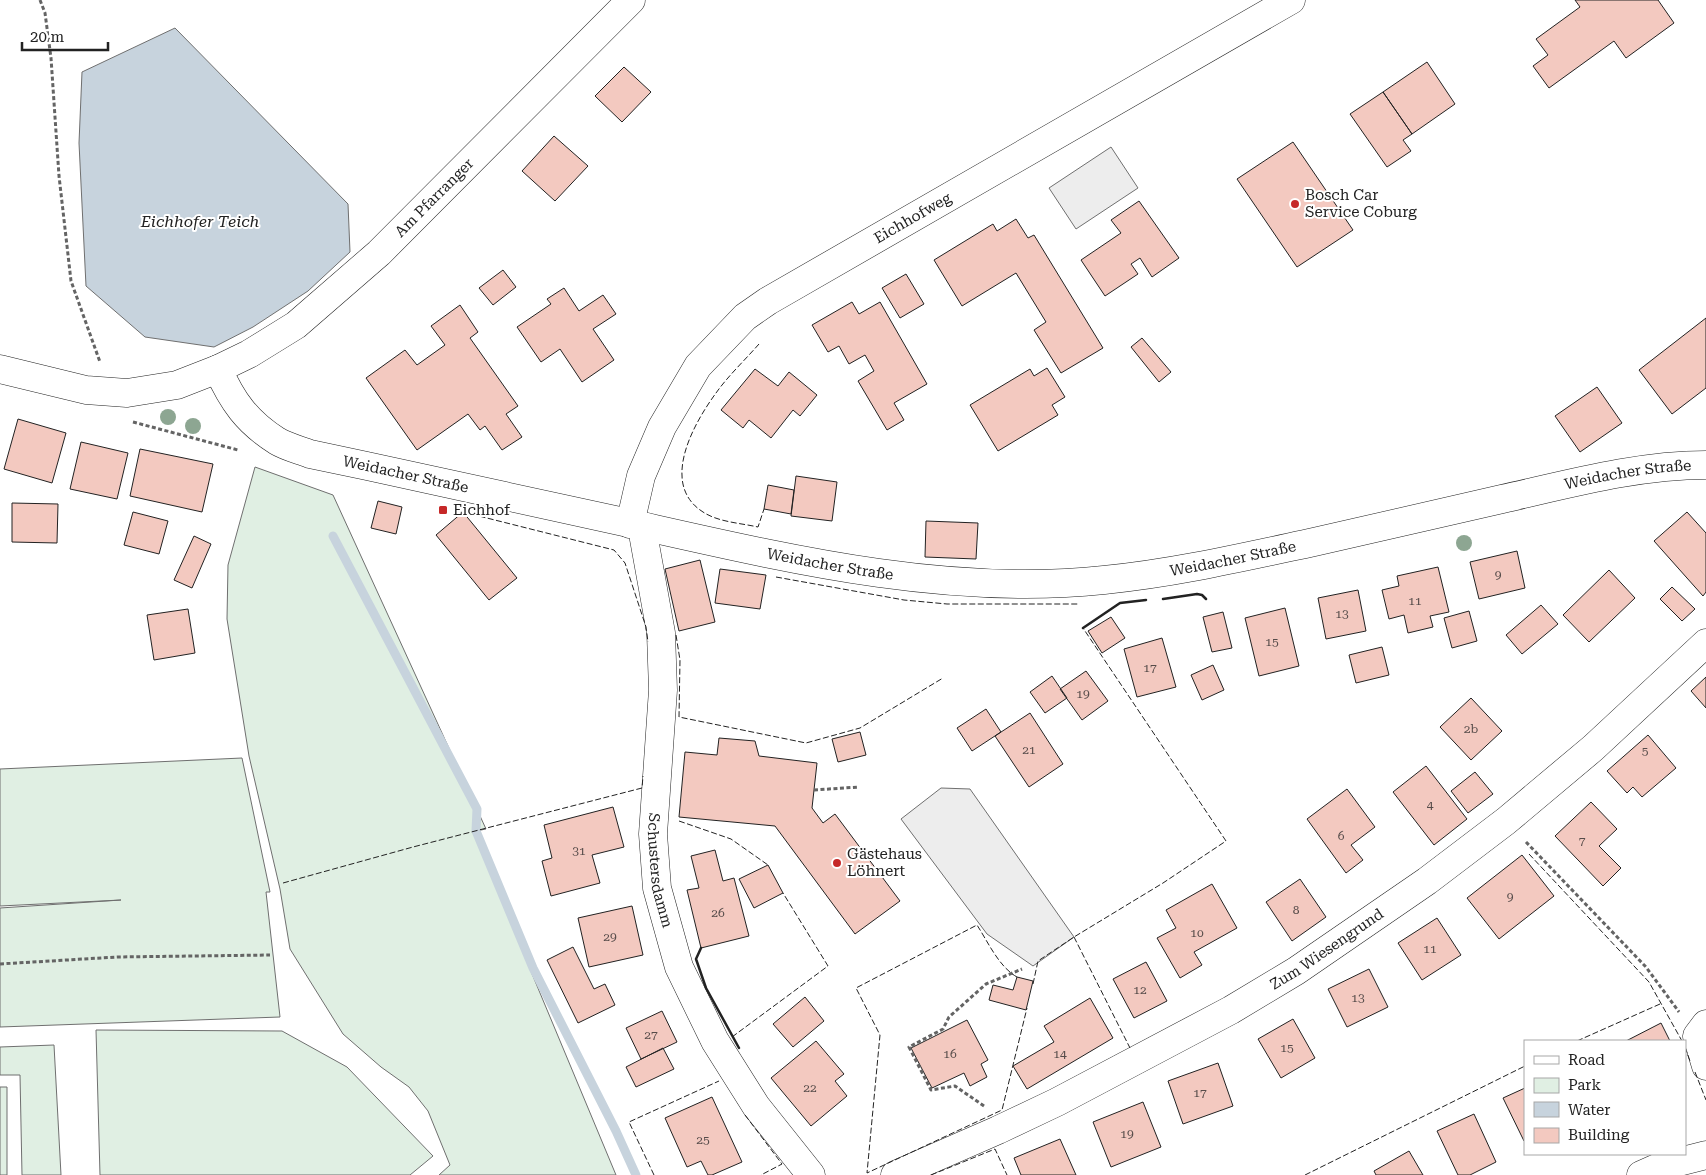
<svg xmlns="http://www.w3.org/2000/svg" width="1706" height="1175" font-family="'Roboto Serif',serif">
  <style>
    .green { fill: #e0efe3; stroke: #6f6f6f }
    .parking { fill: #ededed; stroke: #6f6f6f }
    .water { fill: #c7d3dd; stroke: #6f6f6f }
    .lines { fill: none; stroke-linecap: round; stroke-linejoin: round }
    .stream { stroke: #c7d3dd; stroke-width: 9 }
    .building { fill: #f3c9c0; stroke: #222 }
    .minor-casing { stroke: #222; stroke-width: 29 }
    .major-casing { stroke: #222; stroke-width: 29 }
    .path { stroke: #646464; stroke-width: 3; stroke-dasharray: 4 2.5; stroke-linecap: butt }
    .minor { stroke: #fff; stroke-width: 28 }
    .major { stroke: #fff; stroke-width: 28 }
    .fence { stroke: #222; stroke-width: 1; stroke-dasharray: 6 2.5; stroke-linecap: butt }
    .wall { stroke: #222; stroke-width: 2.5 }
    .tree { fill: #8da692 }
    .poi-dot { fill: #c62828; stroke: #fff; stroke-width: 2 }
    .labels { text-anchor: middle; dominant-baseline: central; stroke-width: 4; stroke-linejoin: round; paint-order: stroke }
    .number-label { font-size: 12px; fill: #564c4a }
    .poi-label { font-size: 15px; fill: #222; stroke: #fff; text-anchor: start }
    .street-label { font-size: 15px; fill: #222; stroke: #fff }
    .water-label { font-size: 16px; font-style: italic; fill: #222; stroke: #fff }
  </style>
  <rect width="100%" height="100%" fill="#fff"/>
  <path class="green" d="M255,467L333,495L486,829L476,831L530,969L616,1175H439L450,1165L428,1111L409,1087L381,1067L343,1034L290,949L280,889L249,756L227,619L228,565Z
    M242,758L270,892H266L280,1017L0,1027V908L121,900L0,906V769Z
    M96,1030L282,1031L347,1067L433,1156L410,1175H100Z
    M54,1045L61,1175H22L20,1075H0V1047Z
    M0,1087H7V1175H0Z"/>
  <path class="parking" d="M1111,147L1138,188L1076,229L1049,188Z
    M941,788L970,789L1074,937L1033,966L987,934L901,819Z"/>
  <path class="water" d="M175,28L348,204L350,252L308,291L253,327L214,347L145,337L86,286L79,143L82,72Z"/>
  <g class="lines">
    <path class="stream" d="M333,536L477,809L476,831L533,968L616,1131L636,1175"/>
  </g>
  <path class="building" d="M1575,0H1658L1674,23L1626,58L1614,41L1549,88L1533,66L1548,55L1536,39L1580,7Z
    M1427,62L1455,104L1412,134L1383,92Z
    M624,67L651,92L622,122L595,96Z
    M1383,92L1412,134L1403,140L1411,151L1387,167L1350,114Z
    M554,136L588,166L555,201L522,171Z
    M1293,142L1353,230L1297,267L1237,179Z
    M1139,201L1179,258L1152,277L1140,258L1131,264L1138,274L1105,296L1081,260L1121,233L1111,220Z
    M1016,219L1028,238L1034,235L1103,348L1061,373L1034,330L1046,322L1016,273L962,306L934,260L993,224L997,231Z
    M503,270L516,287L493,305L479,288Z
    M906,274L924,304L900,318L882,288Z
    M564,288L579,311L603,295L616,314L593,329L614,360L582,382L560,349L541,362L517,327L551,304L547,299Z
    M852,302L859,314L880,302L927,384L894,403L904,420L887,430L858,381L874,371L865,355L849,364L839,346L828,352L812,325Z
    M460,305L478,332L470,338L518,406L506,414L522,437L502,450L485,426L480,430L468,414L417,450L366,378L405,350L417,365L445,345L431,326Z
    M1706,318V388L1672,414L1639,370Z
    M1142,338L1171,372L1159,382L1131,347Z
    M1047,368L1065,397L1052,405L1058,415L998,451L970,405L1030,369L1034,376Z
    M755,369L778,386L789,372L817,395L800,416L793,410L771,438L749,420L743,428L721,410Z
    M1597,387L1622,423L1580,452L1555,416Z
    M18,419L66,433L52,483L4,469Z
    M81,442L128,453L117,499L70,489Z
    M140,449L213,464L202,512L130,496Z
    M796,476L837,482L832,521L791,516Z
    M768,485L794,490L791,514L764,509Z
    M378,501L402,507L396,534L371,528Z
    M12,503L58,504L57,543L12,542Z
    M133,512L168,521L159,554L124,545Z
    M463,512L517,578L489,600L436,535Z
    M1687,512L1706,533V592L1703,596L1654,541Z
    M926,521L978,523L976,559L925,557Z
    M194,536L211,544L192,588L174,580Z
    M1517,551L1525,588L1479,599L1470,562Z
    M700,560L715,622L679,631L665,569Z
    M1438,567L1449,612L1430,616L1433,627L1408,633L1404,615L1389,619L1382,590L1399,586L1397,576Z
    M720,569L766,575L760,609L715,603Z
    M1609,570L1635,598L1589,642L1563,615Z
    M1672,587L1695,609L1682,621L1660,599Z
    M1358,590L1366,631L1326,639L1318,598Z
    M1541,605L1558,624L1522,654L1506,635Z
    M1285,608L1299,666L1259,676L1245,618Z
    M188,609L195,653L154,660L147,615Z
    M1469,611L1477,641L1452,648L1444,618Z
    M1223,612L1232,648L1212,652L1203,617Z
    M1111,617L1125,638L1102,653L1088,631Z
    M1162,638L1176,687L1137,697L1124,649Z
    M1382,647L1389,675L1356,683L1349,655Z
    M1213,665L1224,690L1202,700L1191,675Z
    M1086,671L1108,701L1082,720L1060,689Z
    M1052,676L1067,698L1045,713L1030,692Z
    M1706,677V708L1691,691Z
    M1471,698L1502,731L1471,760L1440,727Z
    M986,709L1001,732L972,751L957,728Z
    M1030,713L1063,764L1029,787L995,736Z
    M860,732L866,755L838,762L832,739Z
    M1648,735L1676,768L1642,797L1633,787L1627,793L1607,771Z
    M719,738L755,741L759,756L817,763L812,808L823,823L835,814L900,901L855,934L775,826L679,817L685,752L717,755Z
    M1426,766L1467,819L1434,845L1393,792Z
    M1475,772L1493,794L1468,813L1451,791Z
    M1347,789L1375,827L1351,845L1363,860L1346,873L1307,819Z
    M1591,802L1617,829L1599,846L1621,868L1603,886L1555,836Z
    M613,807L624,847L592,855L600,883L551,896L542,861L552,858L544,825Z
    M715,850L723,881L734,878L749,936L701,948L687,890L699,888L691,856Z
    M1522,855L1554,896L1499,939L1467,898Z
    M768,865L783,893L754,908L739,879Z
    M1300,879L1326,917L1292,941L1266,902Z
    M1212,884L1237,928L1194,952L1202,965L1180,978L1157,938L1176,928L1166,910Z
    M632,906L643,955L589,967L578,918Z
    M1437,918L1461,955L1422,980L1398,943Z
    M573,947L594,989L605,984L615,1005L578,1023L547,960Z
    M1146,962L1167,1001L1134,1018L1113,979Z
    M1369,969L1388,1007L1347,1027L1328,989Z
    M1017,977L1033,981L1026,1010L989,1000L993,985L1013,990Z
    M805,997L824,1021L793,1047L773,1024Z
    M1090,998L1113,1038L1027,1089L1013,1066L1054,1042L1044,1026Z
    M662,1011L677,1042L641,1059L626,1028Z
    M1293,1019L1315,1058L1281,1078L1258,1039Z
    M967,1020L988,1060L981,1064L987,1077L970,1086L964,1073L932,1088L911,1048Z
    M1661,1023L1670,1041H1626Z
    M816,1041L844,1074L835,1081L847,1096L811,1126L771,1078Z
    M663,1048L674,1069L636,1087L626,1067Z
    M1218,1063L1233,1106L1183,1124L1168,1081Z
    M1525,1088V1141H1524L1503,1098Z
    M712,1097L742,1162L712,1175H708L701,1161L687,1167L665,1118Z
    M1143,1102L1161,1147L1111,1167L1093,1122Z
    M1474,1114L1496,1162L1470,1175H1458L1437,1131Z
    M1060,1139L1076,1175H1021L1014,1158Z
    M1409,1151L1423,1175H1376L1374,1171Z"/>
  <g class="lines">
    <g class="minor-casing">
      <g id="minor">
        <path id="s1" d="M218,369C232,401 247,422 277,441C287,447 300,450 310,454C415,476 520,499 624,522C781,557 942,597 1104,580C1175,573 1244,557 1314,542C1377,527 1440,513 1502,499C1569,484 1637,465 1706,465"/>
        <path id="s2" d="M630,524L641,476L662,427L698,366L745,317L768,301L1291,0"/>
        <path id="s3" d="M642,528L661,633L663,690L653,834L657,888L679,967L715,1041L756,1106L811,1175"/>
        <path d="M1706,1024L1697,1036L1706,1066"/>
        <path id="s4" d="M895,1175L998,1130L1057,1102L1231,1010L1296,971L1427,881L1506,821L1593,748L1706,643"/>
        <path d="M1641,1175L1659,1167L1706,1155"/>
      </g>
    </g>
    <g class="major-casing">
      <g id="major">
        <path id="s5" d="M0,369L86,390L127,393L177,385L218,369L249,354L296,325L379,253L631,0"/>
      </g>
    </g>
    <path class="path" d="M40,0L45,13L51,58L59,176L71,281L100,362
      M133,422L238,450
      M814,790L859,787
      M1526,842L1646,967L1679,1012
      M0,964L117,957L270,955
      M984,1106L955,1086L931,1090L909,1047L943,1029L949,1017L986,984L1022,969"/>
    <use href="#minor" class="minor"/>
    <use href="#major" class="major"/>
    <path class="fence" d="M759,344C745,360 728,376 716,393C694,423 659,484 703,512C718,522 740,523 758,527L764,509
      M463,512L614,550L625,563L646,627L648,642
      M776,577L904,600L947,604H1079
      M676,635L680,660L679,717L806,743L860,728L943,678
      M679,821L731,839L768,865
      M1529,854L1649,982L1682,1041
      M283,883L413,847L642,788L643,776
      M1074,937L1130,1048
      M1017,977C999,967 988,942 977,925L856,988L880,1035L867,1173L1002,1110L1027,1008
      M1033,984L1038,961L1074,937L1163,883L1226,841L1083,628
      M732,1037L828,966L783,893
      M1577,1041L1660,1004
      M1685,1047L1690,1061
      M1695,1072L1706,1100
      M745,1115L782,1164L761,1175
      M654,1175L629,1122L719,1081
      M931,1175L995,1149L1007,1175
      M1305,1175L1525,1066"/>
    <path class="wall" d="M1163,599L1197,594L1202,595L1206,599
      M1083,628L1120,603L1146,600
      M701,948L696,959L706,988L739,1048"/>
  </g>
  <g class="tree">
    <circle cx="168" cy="417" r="8"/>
    <circle cx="193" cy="426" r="8"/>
    <circle cx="1464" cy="543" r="8"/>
  </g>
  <g class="poi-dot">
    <circle cx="1295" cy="204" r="5"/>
    <rect x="438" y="505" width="10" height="10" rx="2.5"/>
    <circle cx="837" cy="863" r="5"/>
  </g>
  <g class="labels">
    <g class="number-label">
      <text x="1498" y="575">9</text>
      <text x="1415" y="601">11</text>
      <text x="1342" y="614">13</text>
      <text x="1272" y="642">15</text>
      <text x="1150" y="668">17</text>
      <text x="1083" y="694">19</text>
      <text x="1471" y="729">2b</text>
      <text x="1029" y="750">21</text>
      <text x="1645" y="751">5</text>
      <text x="1430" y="805">4</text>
      <text x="1341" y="836">6</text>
      <text x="1582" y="841">7</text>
      <text x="579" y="851">31</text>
      <text x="1510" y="897">9</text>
      <text x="1296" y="910">8</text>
      <text x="718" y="913">26</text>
      <text x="1197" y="933">10</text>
      <text x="610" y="937">29</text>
      <text x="1430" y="949">11</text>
      <text x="1140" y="990">12</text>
      <text x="1358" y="998">13</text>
      <text x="651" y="1035">27</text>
      <text x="1287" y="1048">15</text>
      <text x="950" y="1054">16</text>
      <text x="1060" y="1054">14</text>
      <text x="810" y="1088">22</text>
      <text x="1200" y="1093">17</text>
      <text x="1127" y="1134">19</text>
      <text x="703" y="1140">25</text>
    </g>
    <g class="poi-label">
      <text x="1305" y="195">Bosch Car<tspan x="1305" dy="17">Service Coburg</tspan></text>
      <text x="453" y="510">Eichhof</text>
      <text x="847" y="854">Gästehaus<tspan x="847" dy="17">Löhnert</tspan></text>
    </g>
    <g class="street-label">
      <text stroke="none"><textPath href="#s5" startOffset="502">Am Pfarranger</textPath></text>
      <text stroke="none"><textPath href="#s2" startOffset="436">Eichhofweg</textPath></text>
      <text stroke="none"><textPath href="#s1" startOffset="228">Weidacher Straße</textPath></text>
      <text stroke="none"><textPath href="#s1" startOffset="1472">Weidacher Straße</textPath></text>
      <text stroke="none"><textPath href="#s1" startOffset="1068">Weidacher Straße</textPath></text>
      <text stroke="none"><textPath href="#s1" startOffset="662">Weidacher Straße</textPath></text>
      <text stroke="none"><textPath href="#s3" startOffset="345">Schustersdamm</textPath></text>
      <text stroke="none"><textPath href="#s4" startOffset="488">Zum Wiesengrund</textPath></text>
    </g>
    <g class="water-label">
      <text x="200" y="221">Eichhofer Teich</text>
    </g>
  </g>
  <rect x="1524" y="1040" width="162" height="115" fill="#ffffff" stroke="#a7a7a7"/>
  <rect x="1534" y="1056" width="25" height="8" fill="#ffffff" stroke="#a7a7a7"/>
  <text x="1568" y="1065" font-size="15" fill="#222222">Road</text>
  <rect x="1534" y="1078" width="25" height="15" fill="#e0efe3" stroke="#a7a7a7"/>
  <text x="1568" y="1090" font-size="15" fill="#222222">Park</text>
  <rect x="1534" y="1102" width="25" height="15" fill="#c7d3dd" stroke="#a7a7a7"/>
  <text x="1568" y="1115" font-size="15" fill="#222222">Water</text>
  <rect x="1534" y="1128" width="25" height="15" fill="#f3c9c0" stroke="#a7a7a7"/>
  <text x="1568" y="1140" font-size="15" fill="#222222">Building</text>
  <path d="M22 42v8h86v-8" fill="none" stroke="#222222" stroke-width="2.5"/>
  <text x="30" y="42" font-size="15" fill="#222222" stroke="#ffffff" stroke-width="4" paint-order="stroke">20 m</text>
</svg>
